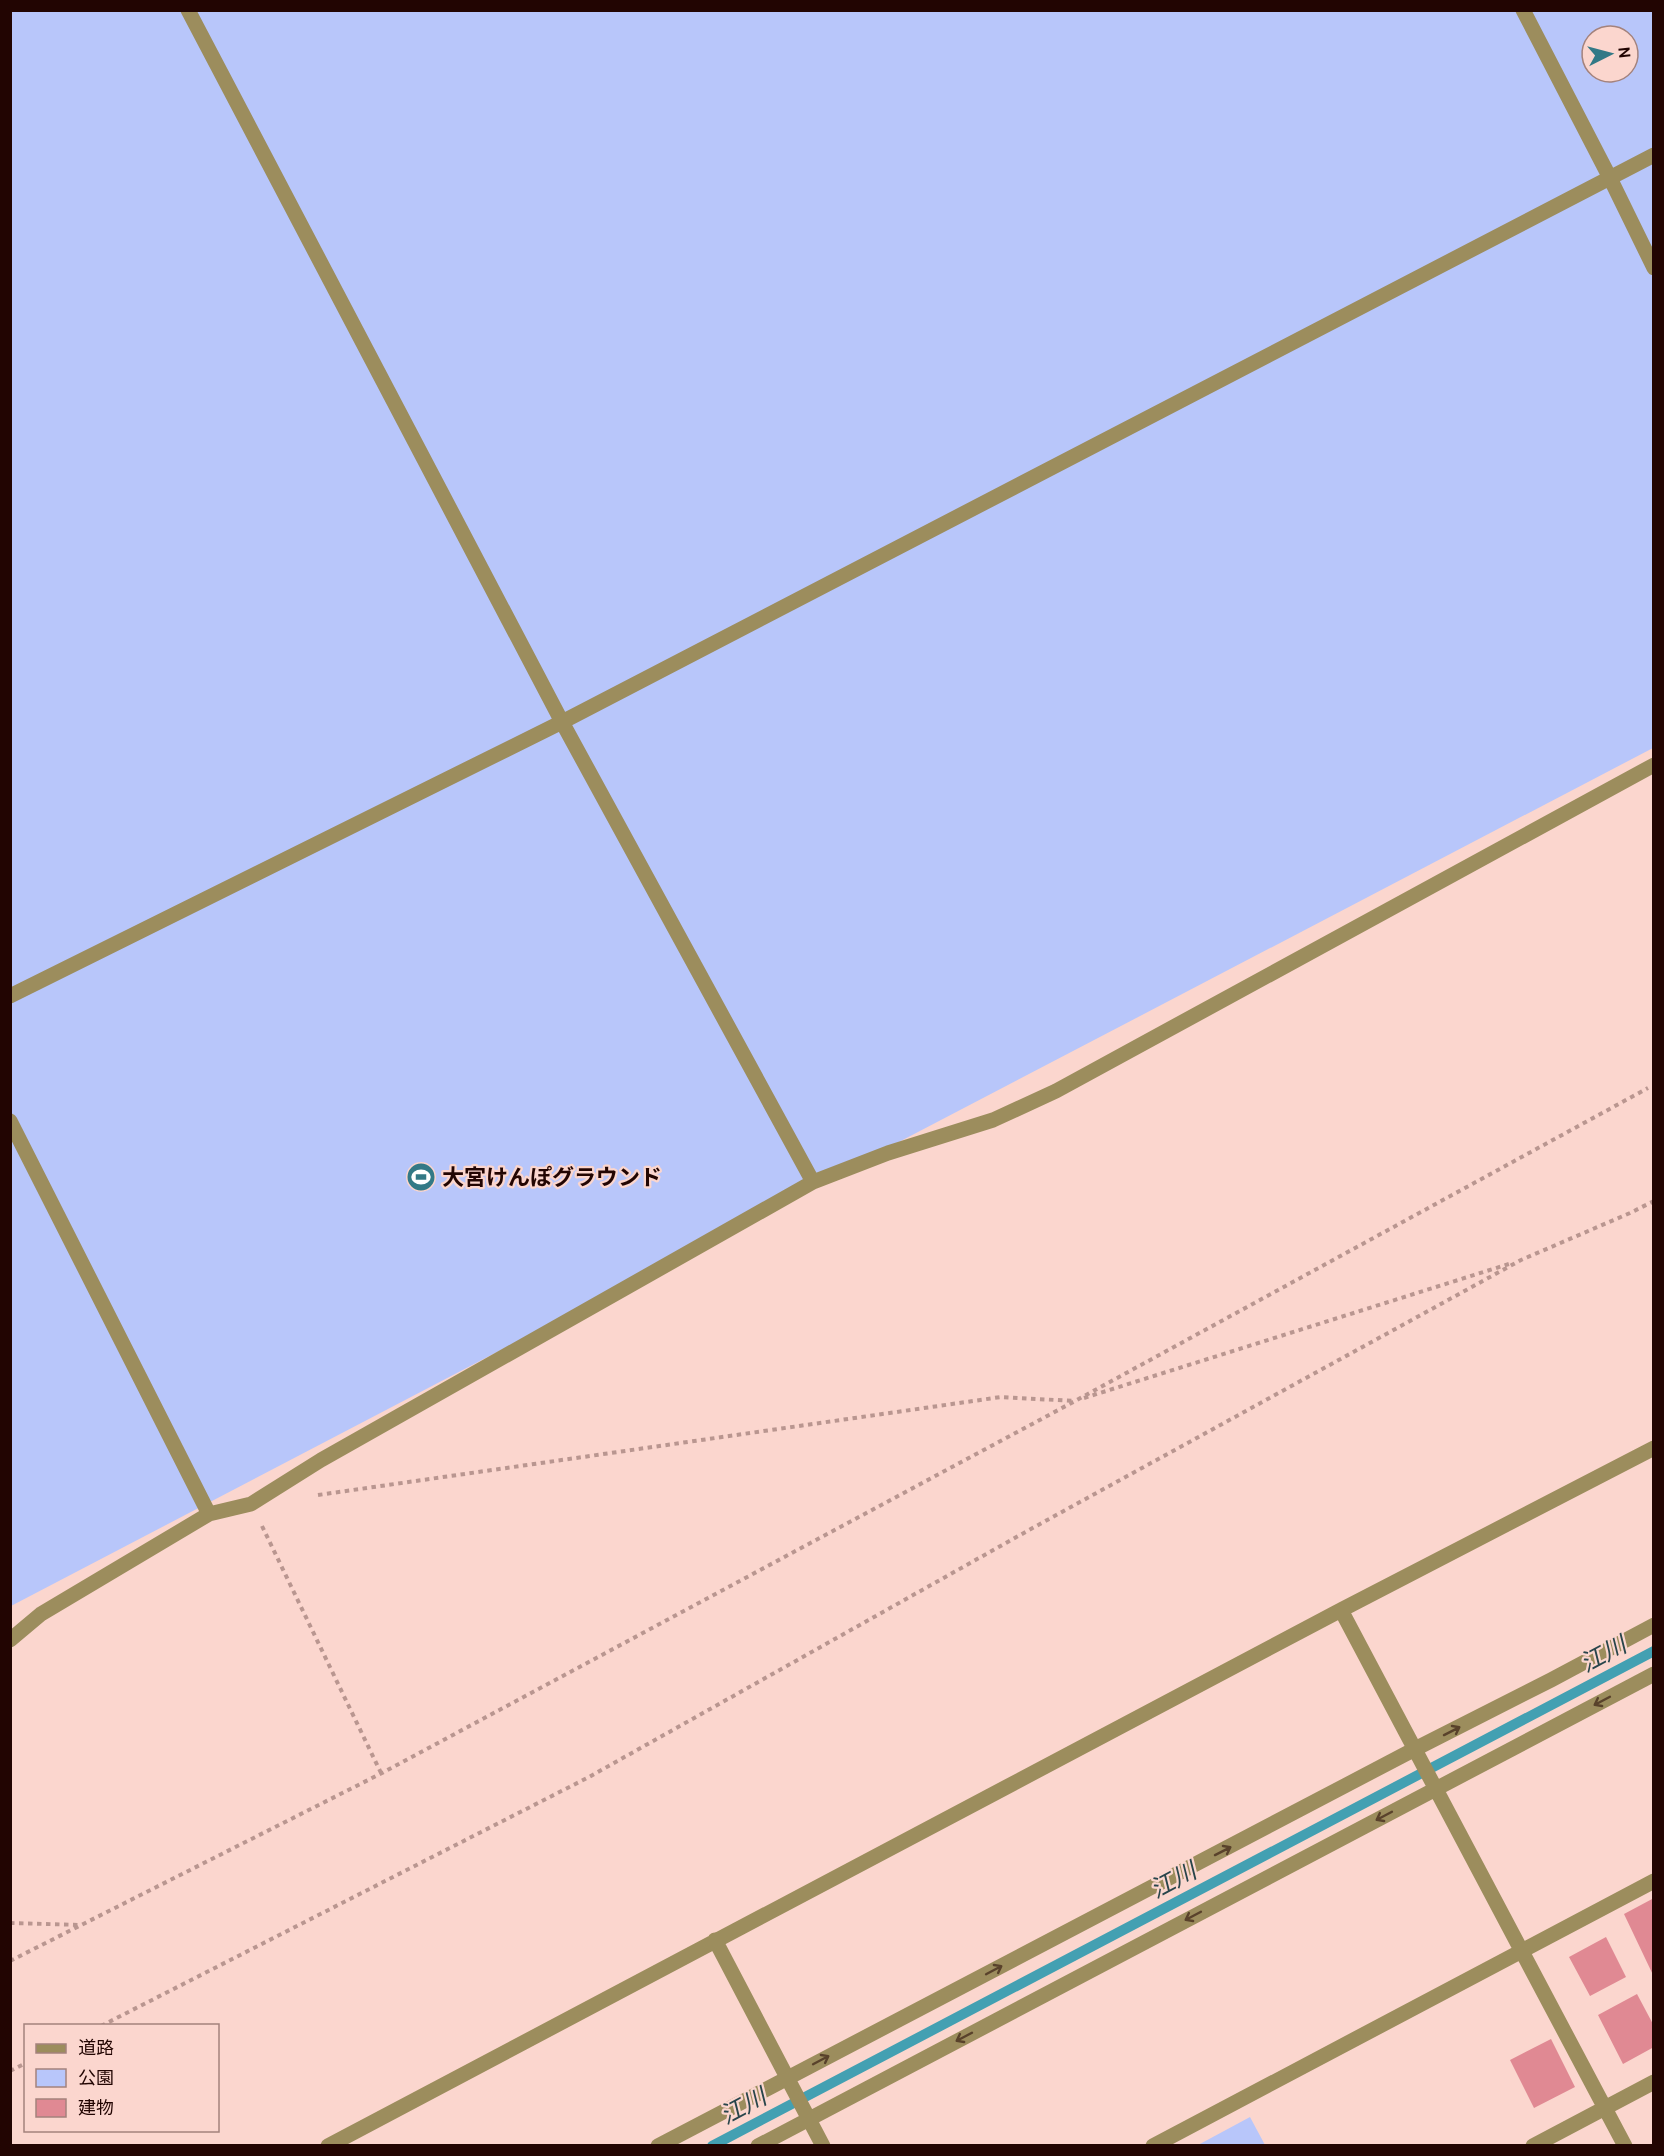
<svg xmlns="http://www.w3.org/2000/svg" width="1664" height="2156" font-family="Cabin,'Noto Sans JP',sans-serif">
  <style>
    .green { fill: #b8c6fa; fill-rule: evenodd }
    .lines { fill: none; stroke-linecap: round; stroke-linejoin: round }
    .stream { stroke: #43a0b2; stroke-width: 10 }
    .building { fill: #e08993 }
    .path { stroke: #b99690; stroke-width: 4; stroke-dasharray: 4.5 4.5; stroke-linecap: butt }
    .service { stroke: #9c8d5d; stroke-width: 15 }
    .minor { stroke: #9c8d5d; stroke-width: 15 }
    .oneway { stroke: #59422b }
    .labels { text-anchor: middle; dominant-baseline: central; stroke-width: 4.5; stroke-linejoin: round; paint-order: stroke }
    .poi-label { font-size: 22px; font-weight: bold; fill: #220502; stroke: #fbd6ce; text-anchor: start }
    .water-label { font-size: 24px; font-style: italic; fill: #28454b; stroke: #fbd6ce }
  </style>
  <rect width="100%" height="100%" fill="#fbd6ce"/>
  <path class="green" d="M11,11H1653V748L11,1606ZM1592,36H1628V72H1592Z
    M1250,2117L1265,2145H1198Z"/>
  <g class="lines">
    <path class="stream" d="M712,2146L1654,1651"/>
  </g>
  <path class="building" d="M1654,1898V1977L1624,1914Z
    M1606,1937L1626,1977L1590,1996L1569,1957Z
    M1637,1994L1654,2026V2047L1623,2064L1598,2015Z
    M1551,2039L1575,2087L1534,2108L1510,2060Z"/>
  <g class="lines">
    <path class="path" d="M1084,1398L1512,1263
      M318,1495L1001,1397L1074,1401
      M262,1526L381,1773
      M10,1923L82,1925
      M10,1961L382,1773L1075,1401L1648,1088
      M101,2026L589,1777L1029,1530L1521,1260L1630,1213L1654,1201
      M10,2071L26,2063"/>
    <path class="service" d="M188,10L562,722L813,1182
      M1523,10L1610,178L1654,268
      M10,996L562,722L1654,155
      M10,1121L209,1514
      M10,1640L41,1614L209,1514L251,1504L321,1460L813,1182L888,1153L993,1120L1056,1091L1654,765"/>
    <path class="minor" d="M1341,1610L1625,2146
      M715,1940L823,2146
      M328,2146L1341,1610L1654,1448
      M658,2146L1415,1749L1551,1680L1654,1625
      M758,2146L1654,1674
      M1153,2146L1654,1881
      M1533,2146L1654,2082"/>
  </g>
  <defs><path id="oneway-shaft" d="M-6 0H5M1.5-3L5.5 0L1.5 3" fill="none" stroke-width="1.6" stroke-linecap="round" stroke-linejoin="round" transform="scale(1.5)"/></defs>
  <g class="oneway">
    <use href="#oneway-shaft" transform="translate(1602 1701) rotate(152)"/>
    <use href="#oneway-shaft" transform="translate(1452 1731) rotate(-27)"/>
    <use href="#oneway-shaft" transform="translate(1384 1816) rotate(152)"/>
    <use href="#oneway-shaft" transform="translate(1223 1851) rotate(-27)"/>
    <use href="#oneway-shaft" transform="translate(1193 1916) rotate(152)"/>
    <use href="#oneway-shaft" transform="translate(994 1970) rotate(-28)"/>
    <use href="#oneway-shaft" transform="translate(964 2037) rotate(152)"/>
    <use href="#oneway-shaft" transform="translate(821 2060) rotate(-28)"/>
  </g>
  <defs>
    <g id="stadium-disc" transform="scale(1.5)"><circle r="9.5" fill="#337986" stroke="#fbd6ce"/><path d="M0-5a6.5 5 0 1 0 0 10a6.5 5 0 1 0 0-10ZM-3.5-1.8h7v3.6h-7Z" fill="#fff"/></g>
  </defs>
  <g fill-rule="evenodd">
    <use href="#stadium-disc" x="421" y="1177"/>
  </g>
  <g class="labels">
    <g class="poi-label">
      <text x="442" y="1177">大宮けんぽグラウンド</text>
    </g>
    <g class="water-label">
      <text transform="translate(1603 1654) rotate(-28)">江川</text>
      <text transform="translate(1173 1880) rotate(-28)">江川</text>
      <text transform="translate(743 2106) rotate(-28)">江川</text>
    </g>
  </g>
  <rect width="1664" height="2156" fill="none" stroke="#220502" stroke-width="24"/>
  <rect x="24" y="2024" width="195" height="108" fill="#fbd6ce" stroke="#a4827c" stroke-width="1.5"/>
  <rect x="36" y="2044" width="30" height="9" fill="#9c8d5d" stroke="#a4827c" stroke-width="1.5"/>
  <text x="78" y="2054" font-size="18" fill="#220502">道路</text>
  <rect x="36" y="2069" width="30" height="18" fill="#b8c6fa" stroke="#a4827c" stroke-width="1.5"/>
  <text x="78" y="2084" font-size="18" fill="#220502">公園</text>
  <rect x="36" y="2099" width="30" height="18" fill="#e08993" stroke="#a4827c" stroke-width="1.5"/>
  <text x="78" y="2114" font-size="18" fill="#220502">建物</text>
  <g transform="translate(1610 54) rotate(84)"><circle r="28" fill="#fbd6ce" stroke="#a4827c" stroke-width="1.5"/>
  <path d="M0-4.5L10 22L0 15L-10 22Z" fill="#337986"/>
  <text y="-9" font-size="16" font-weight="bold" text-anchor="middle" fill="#220502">N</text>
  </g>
</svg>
